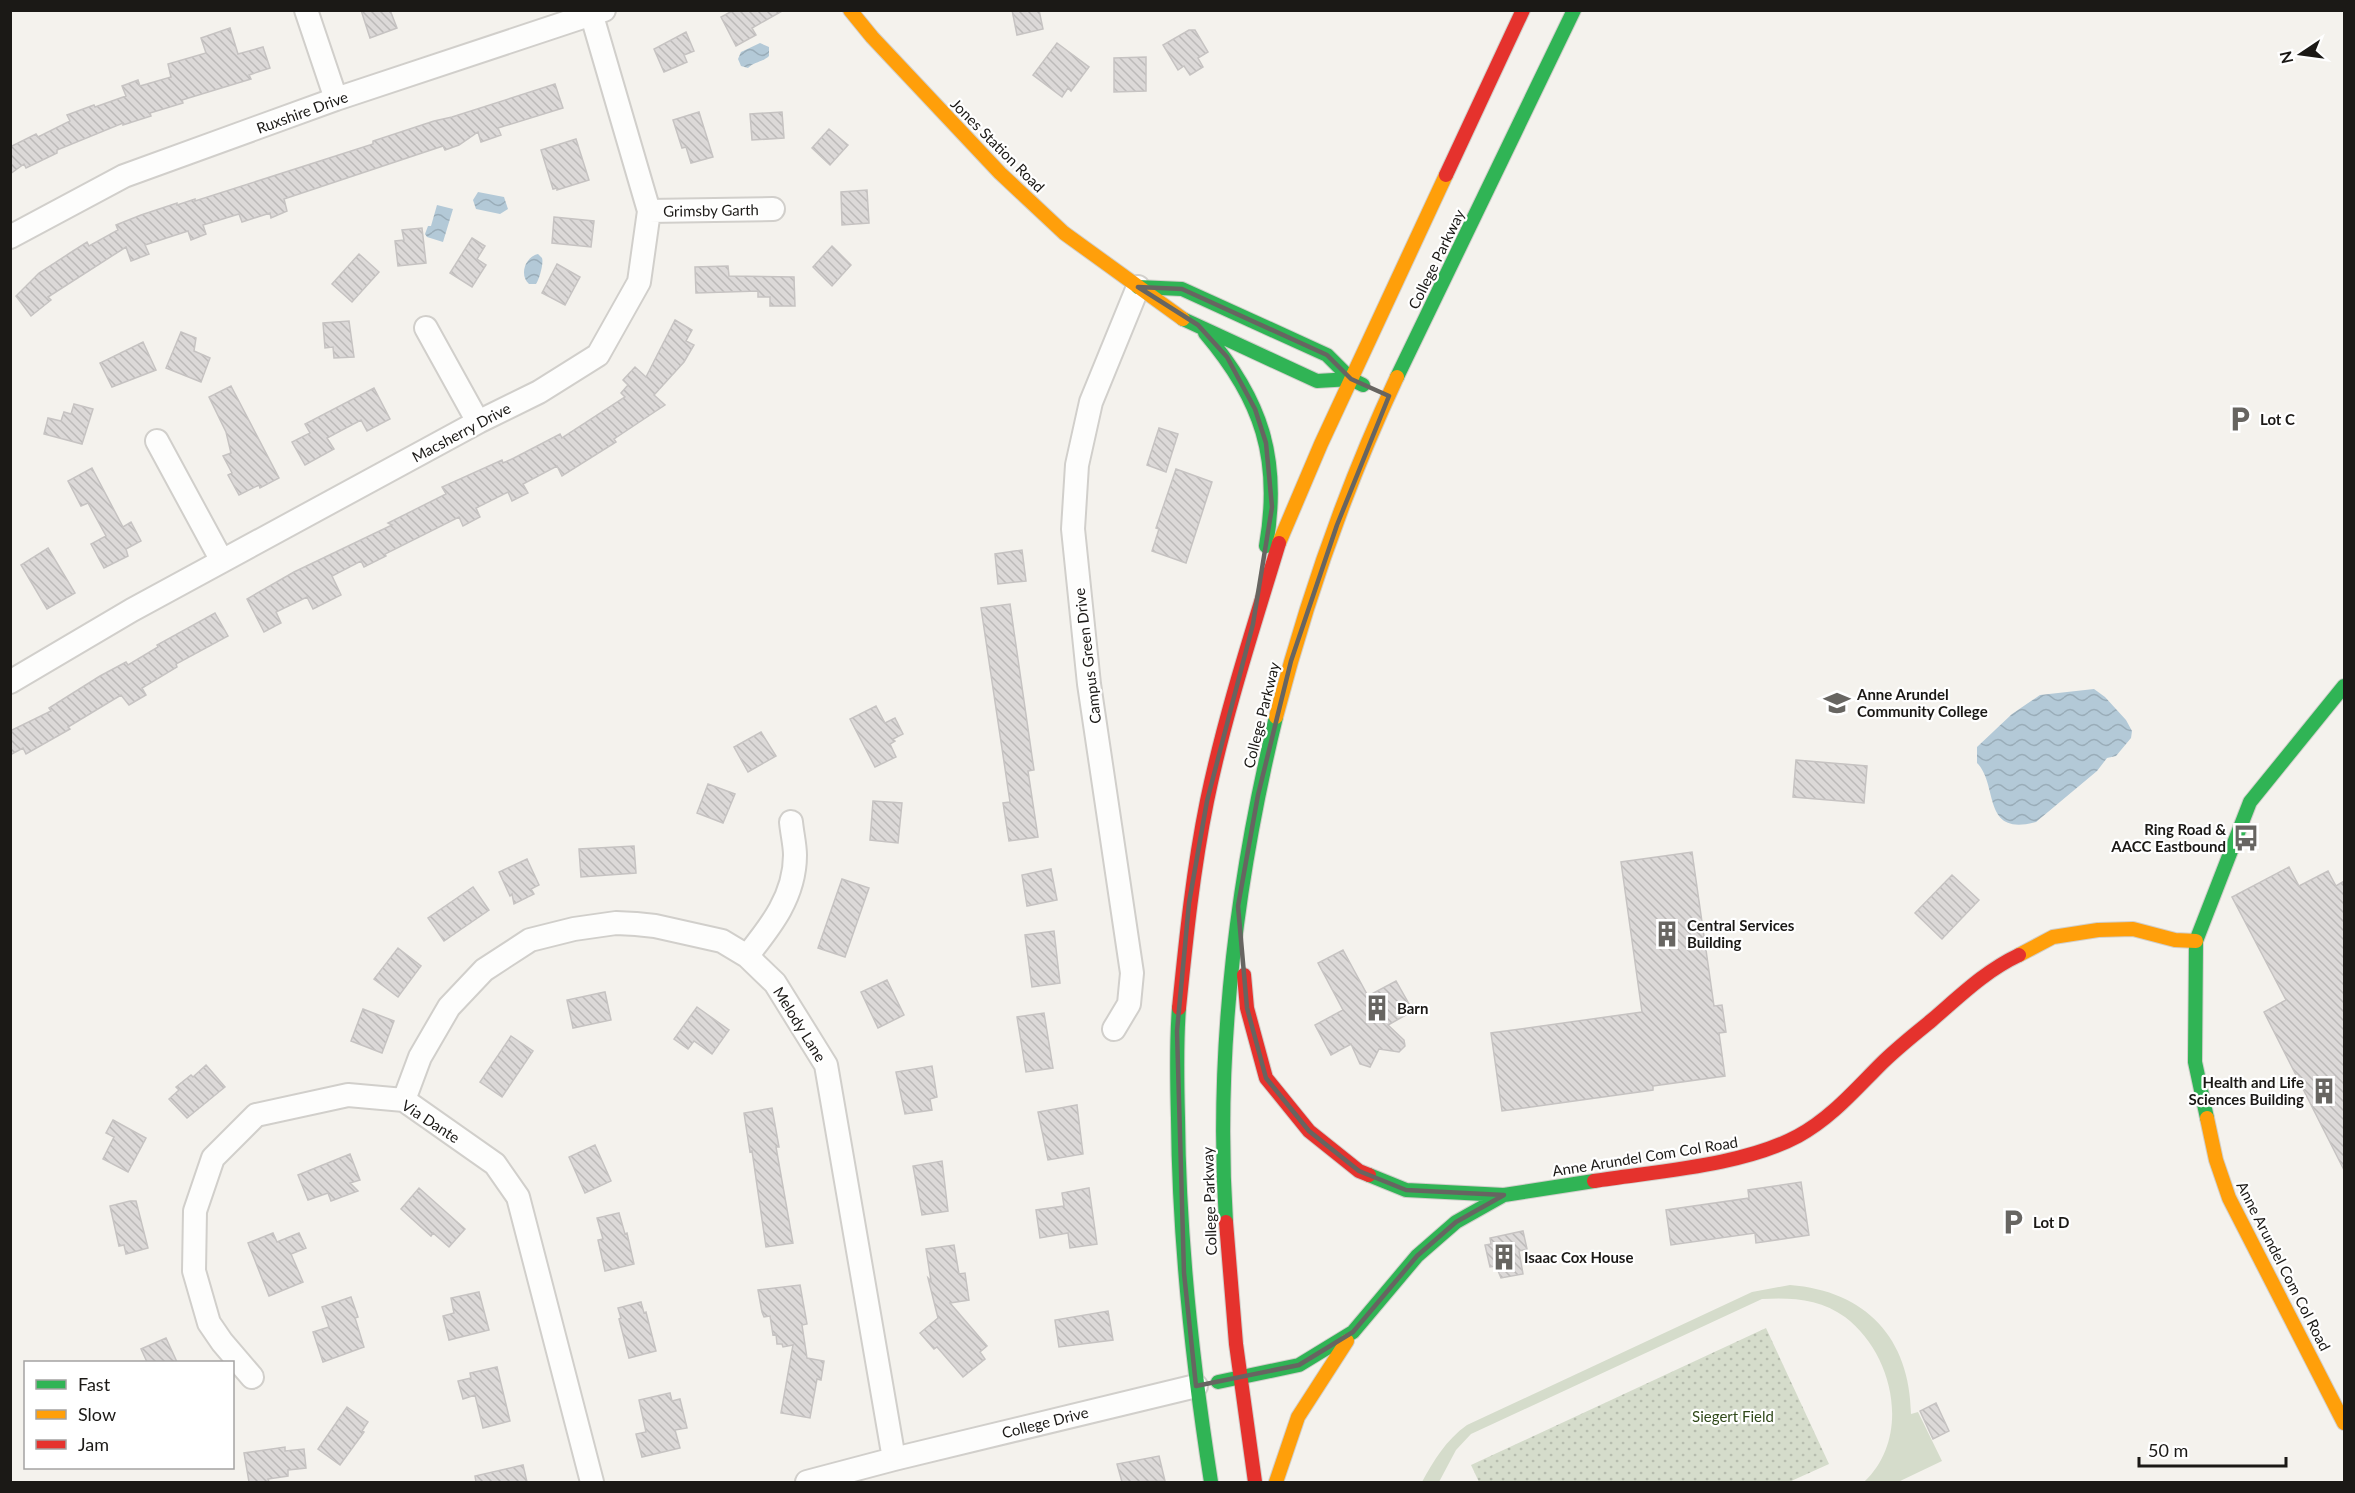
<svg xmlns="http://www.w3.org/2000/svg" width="2355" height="1493" font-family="Lato,sans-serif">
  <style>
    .grass { fill: url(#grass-dots) }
    .pitch { fill: #d5dccb }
    .water { fill: url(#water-waves) }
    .building { fill: url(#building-back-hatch); stroke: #c6c3c2; stroke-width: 1.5 }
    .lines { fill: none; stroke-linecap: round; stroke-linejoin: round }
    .street-casing { stroke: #d1cfcb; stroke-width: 26 }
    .fast-casing { stroke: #d1cfcb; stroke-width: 16 }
    .slow-casing { stroke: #d1cfcb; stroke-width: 16 }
    .jam-casing { stroke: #d1cfcb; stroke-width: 16 }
    .street { stroke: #fdfdfc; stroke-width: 22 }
    .fast { stroke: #30b455; stroke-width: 14 }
    .slow { stroke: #ff9f0a; stroke-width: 14 }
    .jam { stroke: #e5322d; stroke-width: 14 }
    .marked { fill: none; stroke: #676561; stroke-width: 4.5; stroke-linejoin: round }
    .labels { text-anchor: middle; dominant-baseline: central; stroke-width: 4.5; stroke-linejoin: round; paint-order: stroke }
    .street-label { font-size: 15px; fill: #1b1916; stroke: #fff }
    .poi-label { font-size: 15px; font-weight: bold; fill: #1b1916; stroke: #fff; text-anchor: start }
    .park-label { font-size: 15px; fill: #30491a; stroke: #fff }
  </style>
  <defs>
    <pattern id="grass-dots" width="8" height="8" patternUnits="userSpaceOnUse" patternTransform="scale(1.5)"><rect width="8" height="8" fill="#d5dccb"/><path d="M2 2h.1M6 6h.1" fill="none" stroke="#b6bcae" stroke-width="1.8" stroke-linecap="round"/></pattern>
    <pattern id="water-waves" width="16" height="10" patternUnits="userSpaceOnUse" patternTransform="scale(1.5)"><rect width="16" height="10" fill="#b3c9d7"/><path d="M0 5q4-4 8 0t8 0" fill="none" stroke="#99acb8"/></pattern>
    <pattern id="building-back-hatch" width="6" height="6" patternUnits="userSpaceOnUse" patternTransform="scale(1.5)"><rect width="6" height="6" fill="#dcd9d8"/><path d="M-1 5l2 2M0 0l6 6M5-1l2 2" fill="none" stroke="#bcbab9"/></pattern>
  </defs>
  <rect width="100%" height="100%" fill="#f4f2ed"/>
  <path class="grass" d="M1766,1328L1829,1464L1789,1482H1479L1471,1465Z"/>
  <path class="pitch" d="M1790,1285C1866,1291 1910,1338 1911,1414L1918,1412L1942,1461L1898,1482H1864C1912,1437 1894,1354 1845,1317C1821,1299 1790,1297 1762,1299L1471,1434L1456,1450L1439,1482H1422C1434,1460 1446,1440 1467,1425L1752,1292Z"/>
  <path class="water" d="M760,43L769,47V56C763,62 754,62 748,68L741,66L738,59L741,52Z
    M478,192L504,197L508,209L500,214L476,209L473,200Z
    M437,205L453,209L443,242L427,237L425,234L428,226H431Z
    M538,254L542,258C544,263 539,280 536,284H529C519,275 525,257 538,254Z
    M2094,689L2105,697L2126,720L2132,731L2131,738L2116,756L2107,758L2097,771L2036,822C1981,837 1999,785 1977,763V747L2012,714L2040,695Z"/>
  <path class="building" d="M361,10H390L397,28L370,38Z
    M734,10H784L752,28L756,35L736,46L721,17Z
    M1012,10H1039L1043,29L1017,35Z
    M230,28L238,54L263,47L270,68L249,75L251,79L182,100L183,103L150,113L151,116L123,125V123L57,150V153L26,168L24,164L10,174V147L36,134L38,137L70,121L67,115L94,105L95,107L126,96L122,86L138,80L140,86L171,77L168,64L206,53L201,38Z
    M1189,30H1195L1208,52L1198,58L1203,67L1190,75L1184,66L1178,70L1163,45Z
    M686,32L694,51L684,55L687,62L664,72L654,49Z
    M1057,43L1089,67L1071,91L1068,88L1062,97L1033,75Z
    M1146,57V91L1114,92V58Z
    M555,84L563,108L498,128L501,135L481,142L478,132L459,145L445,150L443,146L284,199L287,211L271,218L270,213L242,222L239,214L203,225L206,234L191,240L188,231L145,245L149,254L131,261L126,247L48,297L51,300L31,316L16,296L39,273L73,251L87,242L89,246L118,230L116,225L141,215L177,203V205L195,199V201L373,144V141L434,121L452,117Z
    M699,112L713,157L691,163L686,147L682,148L673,120Z
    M782,112L784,138L752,140L750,114Z
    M829,129L848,145L830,165L812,148Z
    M576,139L589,180L557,190V188L553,189L541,150Z
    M867,190L869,223L842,225L841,192Z
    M554,217L594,221L591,247L552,243Z
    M422,228L426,263L398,266L395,241L404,240L402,230Z
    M472,238L485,246L477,259L486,265L472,287L450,273Z
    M832,246L851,265L832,286L813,267Z
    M359,254L379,272L352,302L332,284Z
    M557,264L580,277L565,305L542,293Z
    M728,266L729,276L794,277L795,306H770V297H758V291L696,293L695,267Z
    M675,320L692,330L686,341L694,345L684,362L654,395L665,405L614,439L616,442L562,476L557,466L523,484L528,493L512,501L508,492L476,508L480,517L463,526L459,517L385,554L386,556L364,567L361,561L332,576L341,595L313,609L307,597L276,612L281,623L264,632L247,599L294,572L392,525L388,523L446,494L442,487L502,460L503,463L514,458L560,434L562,438L625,397L621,393L628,385L623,380L635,367L646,377Z
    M349,321L354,357L334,358L333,347L325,348L323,323Z
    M181,332L196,338L194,351L210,358L201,382L166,368Z
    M143,342L156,370L112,387L100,363Z
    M231,386L279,478L260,488L259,485L239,495L228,475L232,473L223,456L231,453L226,432L209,397Z
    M374,388L390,419L367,431L361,420L327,438L334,449L305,465L292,442L310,433L305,424Z
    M74,404L93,409L82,444L44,434L48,418L61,421L64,412L71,414Z
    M1159,428L1178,434L1166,472L1147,465Z
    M92,468L123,527L131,522L141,541L126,549L128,556L104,568L91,544L106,536L88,503L81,506L68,481Z
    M1176,469L1212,482L1186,563L1152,551L1159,529L1156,528Z
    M48,548L75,593L47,609L21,565Z
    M1022,550L1026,581L998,584L995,554Z
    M1010,604L1034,770L1028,771L1038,837L1009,841L1003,803L1010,802L981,608Z
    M215,613L228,636L176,664L177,667L142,688L146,695L129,705L121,695L68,727L70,729L26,754L23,748L10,755V731L51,711L49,708L100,676L126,662L128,665L158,647L157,645Z
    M876,706L885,723L895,718L903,734L893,739L895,741L890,744L896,757L875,767L850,719Z
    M761,732L776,756L748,772L734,747Z
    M1796,760L1867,766L1864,803L1793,797Z
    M708,784L735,794L723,823L697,813Z
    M873,801L902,803L898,843L870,840Z
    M634,846L636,873L581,877L579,849Z
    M1692,852L1714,1006L1722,1005L1726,1032L1719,1033L1725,1076L1653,1086V1090L1502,1111L1491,1033L1642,1012L1621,862Z
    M527,859L539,885L531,889L534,894L514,904L512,894L510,896L499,872Z
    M2289,867L2299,886L2328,871L2336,886L2344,881V1170L2264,1012L2286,1000L2232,897Z
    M1051,869L1057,900L1027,906L1022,875Z
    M1952,875L1979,900L1942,939L1915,913Z
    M842,879L869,888L845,957L818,948Z
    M473,887L489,910L444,941L428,918Z
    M1054,931L1060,983L1032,987L1025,935Z
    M398,948L421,966L398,997L374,979Z
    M1343,950L1368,996L1396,981L1413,1011L1388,1025L1404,1040L1405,1046L1399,1052L1379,1049L1370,1067L1360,1064L1351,1044L1331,1055L1315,1025L1343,1010L1318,963Z
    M887,980L904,1015L878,1028L861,992Z
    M605,992L611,1020L573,1028L567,1000Z
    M697,1007L729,1030L712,1054L694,1041L688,1049L674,1039Z
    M363,1009L394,1021L382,1053L351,1041Z
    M1044,1013L1053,1068L1026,1072L1017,1017Z
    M511,1036L533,1051L502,1097L480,1082Z
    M206,1065L225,1087L187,1118L169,1099L179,1090L176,1087L191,1075L193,1077Z
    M932,1066L937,1097L930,1099L932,1110L905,1114L896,1072Z
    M1077,1105L1083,1154L1048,1160L1038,1112Z
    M772,1108L779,1147H776L793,1243L766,1247L752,1151L750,1152L744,1113Z
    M113,1120L146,1138L128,1172L103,1159L114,1137L106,1133Z
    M595,1145L611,1181L585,1193L569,1157Z
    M350,1154L360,1180L350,1183L358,1191L331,1201L328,1193L308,1200L298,1175Z
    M942,1161L948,1211L922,1215L913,1166Z
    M1801,1182L1809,1235L1756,1243L1755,1233L1671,1245L1666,1210L1749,1198L1748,1190Z
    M419,1188L465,1229L449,1247L433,1233L431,1236L401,1209Z
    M1089,1188L1097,1244L1070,1248L1068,1233L1040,1238L1036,1210L1064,1206L1062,1193Z
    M130,1201H136L148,1248L126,1254L124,1245L119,1246L110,1206Z
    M619,1213L625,1234L627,1233L634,1264L605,1271L598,1240L603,1239L597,1218Z
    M1523,1231L1527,1249L1519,1251L1523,1274L1501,1278L1496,1266L1490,1267L1485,1245L1491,1244L1490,1238Z
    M273,1233L277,1242L299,1233L306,1248L291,1254L303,1282L269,1296L248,1243Z
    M954,1245L959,1274L965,1273L969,1300L950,1303L987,1346L980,1352L985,1359L963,1377L937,1347L934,1349L920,1333L938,1318L928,1278L931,1281L926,1249Z
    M800,1285L807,1324L802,1325L807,1358L824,1361L821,1380L817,1379L810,1418L781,1413L793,1345L783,1347L782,1344H777L776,1334L773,1335L770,1316L764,1317L762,1312L758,1290Z
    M479,1292L489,1330L449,1340L443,1316L454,1313L451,1298Z
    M351,1297L358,1317L355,1318L364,1347L323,1362L313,1332L329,1327L322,1307Z
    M641,1302L644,1313L646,1312L656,1351L629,1358L619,1319L621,1318L618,1308Z
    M1108,1311L1113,1340L1059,1347L1055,1320Z
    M166,1338L177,1362H147L141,1349Z
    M497,1367L510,1421L483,1428L475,1395L463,1399L458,1381L471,1378L470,1373Z
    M670,1393L672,1401L680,1399L687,1428L675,1430L680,1448L642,1457L636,1434L646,1432L639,1400Z
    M1936,1403L1949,1431L1933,1439L1920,1411Z
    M347,1407L368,1422L362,1431L364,1432L340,1465L318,1449Z
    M285,1447V1451L304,1449L306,1468L288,1470V1476L268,1479L269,1482H249L244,1453Z
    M1159,1456L1165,1481L1122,1482L1117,1464Z
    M523,1465L527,1482H476L475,1476Z"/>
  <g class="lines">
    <g class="street-casing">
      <path id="street" d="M306,10L336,99
        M649,211L773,209
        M10,237L124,176L336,99L604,10
        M426,328L478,422
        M157,441L222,561
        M10,682L132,610L478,422L539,392L598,355L639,282L649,211L592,16
        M747,956C771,926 795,896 795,855C795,845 792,833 791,822
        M1114,1029L1129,1004L1132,973L1089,684L1073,529L1077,465L1091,402L1138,287
        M404,1100L420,1057L449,1007L484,970L530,940L574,929L616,923L636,924L655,926L722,941L747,956L775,983L826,1065L894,1459
        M252,1377L222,1342L209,1323L194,1271L195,1211L213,1158L256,1115L348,1095L404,1100L495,1164L518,1197L592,1482
        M807,1482L894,1459L1196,1386"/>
    </g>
    <g class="fast-casing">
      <path id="fast" d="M1138,287L1182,289L1327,355L1351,379L1363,385
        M1183,319L1317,381L1351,379
        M1205,333C1262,400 1281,459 1266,546
        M1397,377L1574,10
        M1179,1008C1176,1045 1177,1081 1178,1118C1179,1240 1192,1361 1211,1482
        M2207,1118L2195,1062L2196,941L2250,802L2344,686
        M1369,1175L1406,1190L1504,1195
        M1226,1222C1215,1052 1236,882 1276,717
        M1218,1382L1299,1365L1353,1332L1417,1256L1456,1222L1504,1195L1594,1181"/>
    </g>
    <g class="slow-casing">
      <path id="slow" d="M850,10L872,37L1000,173L1064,233L1183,319
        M1279,543L1321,444L1446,175
        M1276,717C1306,601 1346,486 1397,377
        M2019,955L2053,937L2098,930L2133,929L2175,940L2196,941
        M2207,1118L2216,1160L2229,1198L2344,1423
        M1276,1482L1298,1417L1347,1341"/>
    </g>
    <g class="jam-casing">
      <path id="jam" d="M1446,175L1523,10
        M1244,975L1247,1008L1266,1078L1309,1131L1359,1171L1369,1175
        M1179,1008C1186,939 1193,870 1207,801C1225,714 1253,629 1279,543
        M1594,1181C1657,1171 1742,1166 1798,1136C1830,1119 1855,1090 1880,1065C1897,1048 1914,1035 1932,1020C1960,996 1985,971 2019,955
        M1226,1222L1236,1344L1255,1482"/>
    </g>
    <use href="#street" class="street"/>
    <use href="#fast" class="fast"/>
    <use href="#slow" class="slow"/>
    <use href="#jam" class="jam"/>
  </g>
  <path class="marked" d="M1138,287L1182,289L1327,355L1351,379L1389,396L1337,525L1291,661L1258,795L1238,906L1247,1008L1266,1078L1309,1131L1359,1171L1406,1190L1504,1195L1456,1222L1417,1256L1353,1332L1299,1365L1196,1386L1184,1273L1177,1031L1189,903L1207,801L1253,624L1272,507L1266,443L1255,409L1227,357L1198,325Z"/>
  <defs>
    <g id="parking-bare" transform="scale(2.07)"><path d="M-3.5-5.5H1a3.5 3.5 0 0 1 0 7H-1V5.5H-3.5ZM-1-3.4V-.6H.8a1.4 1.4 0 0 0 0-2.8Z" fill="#676561" stroke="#fff" stroke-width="2.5" paint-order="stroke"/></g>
    <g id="university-bare" transform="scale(2.07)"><path d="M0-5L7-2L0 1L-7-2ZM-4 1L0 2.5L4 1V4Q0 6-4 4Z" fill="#676561" stroke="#fff" stroke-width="2.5" paint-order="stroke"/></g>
    <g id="bus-bare" transform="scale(2.07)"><path d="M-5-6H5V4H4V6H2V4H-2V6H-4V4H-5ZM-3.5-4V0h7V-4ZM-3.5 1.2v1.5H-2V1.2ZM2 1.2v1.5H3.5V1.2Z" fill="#676561" stroke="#fff" stroke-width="2.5" paint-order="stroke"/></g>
    <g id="building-bare" transform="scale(2.07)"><path d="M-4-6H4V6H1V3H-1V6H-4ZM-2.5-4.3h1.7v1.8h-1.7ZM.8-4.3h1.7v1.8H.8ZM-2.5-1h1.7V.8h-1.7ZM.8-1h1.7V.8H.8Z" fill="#676561" stroke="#fff" stroke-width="2.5" paint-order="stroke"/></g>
  </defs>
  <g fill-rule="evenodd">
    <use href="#parking-bare" x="2240" y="419"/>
    <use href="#university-bare" x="1837" y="703"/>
    <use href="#bus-bare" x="2246" y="838"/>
    <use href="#building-bare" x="1667" y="934"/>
    <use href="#building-bare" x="1377" y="1008"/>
    <use href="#building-bare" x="2324" y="1091"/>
    <use href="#parking-bare" x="2013" y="1222"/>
    <use href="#building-bare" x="1504" y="1257"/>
  </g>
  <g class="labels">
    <g class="street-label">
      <text transform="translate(302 112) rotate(-20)">Ruxshire Drive</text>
      <text transform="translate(998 145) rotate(45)">Jones Station Road</text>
      <text transform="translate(711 210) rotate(-1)">Grimsby Garth</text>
      <text transform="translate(1436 259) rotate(-64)">College Parkway</text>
      <text transform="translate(461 432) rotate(-28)">Macsherry Drive</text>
      <text transform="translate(1087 656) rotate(-97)">Campus Green Drive</text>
      <text transform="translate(1261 715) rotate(-76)">College Parkway</text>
      <text transform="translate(800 1024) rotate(58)">Melody Lane</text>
      <text transform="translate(431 1121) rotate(33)">Via Dante</text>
      <text transform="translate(1645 1156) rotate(-9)">Anne Arundel Com Col Road</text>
      <text transform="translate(1209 1201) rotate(-92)">College Parkway</text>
      <text transform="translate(2284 1266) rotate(63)">Anne Arundel Com Col Road</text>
      <text transform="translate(1045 1422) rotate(-14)">College Drive</text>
    </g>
    <g class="poi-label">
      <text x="2260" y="419">Lot C</text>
      <text x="1857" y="694">Anne Arundel<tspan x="1857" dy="17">Community College</tspan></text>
      <text x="2226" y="829" text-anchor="end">Ring Road &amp;<tspan x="2226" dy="17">AACC Eastbound</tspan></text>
      <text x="1687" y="925">Central Services<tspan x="1687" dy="17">Building</tspan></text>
      <text x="1397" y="1008">Barn</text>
      <text x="2304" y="1082" text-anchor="end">Health and Life<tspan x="2304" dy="17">Sciences Building</tspan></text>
      <text x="2033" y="1222">Lot D</text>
      <text x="1524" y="1257">Isaac Cox House</text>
    </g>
    <g class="park-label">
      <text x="1733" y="1416">Siegert Field</text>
    </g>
  </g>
  <rect width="2355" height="1493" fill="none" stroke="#1b1916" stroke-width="24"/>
  <rect x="24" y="1361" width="210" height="108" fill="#ffffff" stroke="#a4a3a2" stroke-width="1.5"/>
  <rect x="36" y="1380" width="30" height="9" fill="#30b455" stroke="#a4a3a2" stroke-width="1.5"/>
  <text x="78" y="1391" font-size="18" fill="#1b1916">Fast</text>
  <rect x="36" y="1410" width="30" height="9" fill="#ff9f0a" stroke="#a4a3a2" stroke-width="1.5"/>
  <text x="78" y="1421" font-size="18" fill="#1b1916">Slow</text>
  <rect x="36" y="1440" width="30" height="9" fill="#e5322d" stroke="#a4a3a2" stroke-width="1.5"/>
  <text x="78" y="1451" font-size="18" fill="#1b1916">Jam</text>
  <g transform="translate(2301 54) rotate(257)" stroke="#ffffff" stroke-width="4.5" paint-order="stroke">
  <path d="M0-4.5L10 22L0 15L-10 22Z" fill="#1b1916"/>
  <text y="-9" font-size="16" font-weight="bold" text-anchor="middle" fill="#1b1916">N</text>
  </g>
  <path d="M2139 1457v9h147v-9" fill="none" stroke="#1b1916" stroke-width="3"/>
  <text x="2148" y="1457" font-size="18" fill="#1b1916" stroke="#ffffff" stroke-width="4.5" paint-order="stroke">50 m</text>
</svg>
